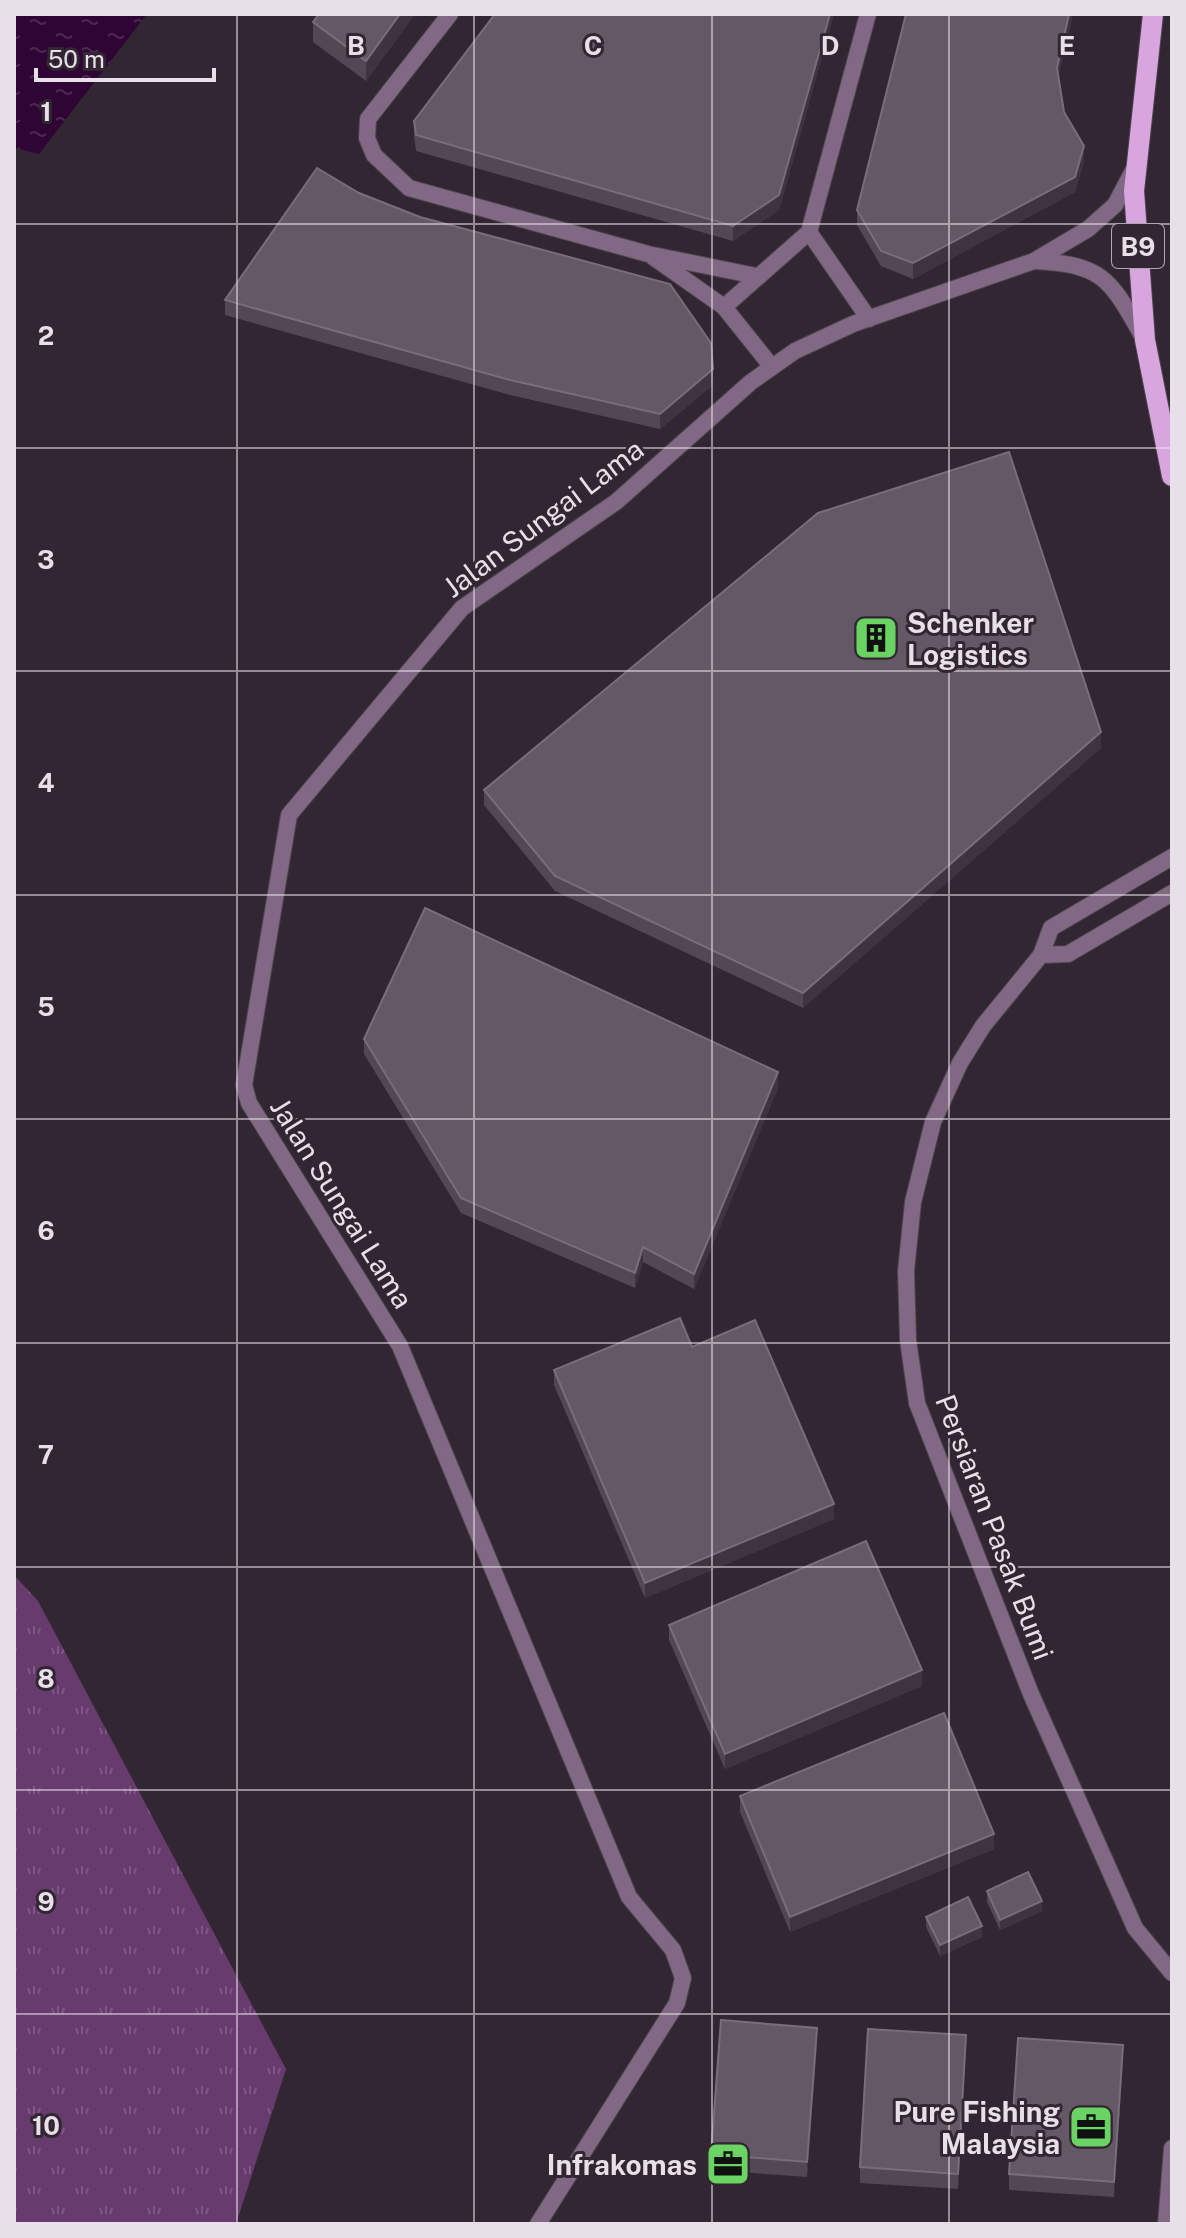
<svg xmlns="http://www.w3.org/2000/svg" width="1186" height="2238" font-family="'Public Sans',sans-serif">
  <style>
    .grass { fill: url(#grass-tufts) }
    .water { fill: url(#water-ripples) }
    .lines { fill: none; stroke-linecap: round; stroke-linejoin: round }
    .minor-casing { stroke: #4e444f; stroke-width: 18 }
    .primary-casing { stroke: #4e444f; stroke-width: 22 }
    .minor { stroke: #816884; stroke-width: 16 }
    .primary { stroke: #d8a5df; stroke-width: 20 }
    .wall { fill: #534754 }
    .shaded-wall { fill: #3f3340 }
    .building { fill: #635864; stroke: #786d79; stroke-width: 2 }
    .grid { fill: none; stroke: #e7e0e8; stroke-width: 2; stroke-opacity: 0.55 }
    .labels { text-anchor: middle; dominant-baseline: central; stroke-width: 6; stroke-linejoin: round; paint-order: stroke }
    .shield { fill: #312632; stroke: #b0a8b1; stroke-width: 2 }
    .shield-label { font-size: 26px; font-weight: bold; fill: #e7e0e8 }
    .street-label { font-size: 28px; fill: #e7e0e8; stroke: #312632 }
    .poi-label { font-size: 28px; font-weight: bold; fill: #e7e0e8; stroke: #312632; text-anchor: end }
    .grid-label { font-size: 26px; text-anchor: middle; font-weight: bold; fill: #e7e0e8; stroke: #312632; stroke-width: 6; stroke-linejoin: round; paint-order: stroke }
  </style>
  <defs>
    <pattern id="grass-tufts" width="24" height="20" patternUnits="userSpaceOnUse" patternTransform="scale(2)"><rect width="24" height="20" fill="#683b6f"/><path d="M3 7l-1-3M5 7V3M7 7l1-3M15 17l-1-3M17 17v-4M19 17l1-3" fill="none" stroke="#7e5784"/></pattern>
    <pattern id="water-ripples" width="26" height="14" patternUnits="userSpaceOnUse" patternTransform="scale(2)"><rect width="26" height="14" fill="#2e0534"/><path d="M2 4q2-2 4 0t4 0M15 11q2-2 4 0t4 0" fill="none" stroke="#4c2951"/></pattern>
  </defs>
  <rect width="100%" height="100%" fill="#312632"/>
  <path class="grass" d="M14,1575L38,1601L286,2069L236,2224H14Z"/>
  <path class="water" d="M14,14H147L39,154L14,148Z"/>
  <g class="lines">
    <g class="minor-casing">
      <path id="minor" d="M450,14L368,119L367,138L374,155L409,188L648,254L756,276
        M809,232L868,14
        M653,257L724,307
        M1034,261C1105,264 1111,281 1144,339
        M772,367L724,307L809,232L869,319
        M1172,857L1051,928L1041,955L983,1026L960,1063L933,1122L913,1202L906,1271L908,1340L917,1403L1031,1694L1120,1894L1135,1928L1172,1973
        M1041,955L1068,954L1172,893
        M538,2224L677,2003L683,1978L673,1950L629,1897L400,1346L249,1103L244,1085L289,815L462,608L616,502L751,382L795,351L853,324L1034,261L1088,229L1115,205L1134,169
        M1166,2224L1172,2148"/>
    </g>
    <g class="primary-casing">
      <path id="primary" d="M1153,14L1134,191L1145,340L1172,476"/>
    </g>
    <use href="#minor" class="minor"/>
    <use href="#primary" class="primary"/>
  </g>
  <path class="wall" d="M415,14L366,81L313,42V22Z
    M495,14H834L779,210L733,241L416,151L414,136V121Z
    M906,14H1073L1058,77L1064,112L1084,161L1075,192L913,279L881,266L857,225V210Z
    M359,193L713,385L660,429L510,395L225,315V300Z
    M1101,748L803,1008L555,891L484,805V790Z
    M364,1039L778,1088L694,1289L643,1262L635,1288L461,1213L364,1054Z
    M692,1347L834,1519L645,1598L554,1385V1370Z
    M669,1625L922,1686L725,1769L669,1640Z
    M740,1796L994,1849L790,1932L740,1812Z
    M987,1891L1042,1911L1000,1930L987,1902Z
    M926,1917L982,1937L940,1956L926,1927Z
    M817,2043L807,2177L711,2170V2154Z
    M966,2050L958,2189L860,2183V2167Z
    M1123,2060L1114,2197L1009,2190V2174Z"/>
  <path class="shaded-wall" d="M400,14H415L366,81V61Z
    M830,14H834L779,210L733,241V226Z
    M1069,14H1073L1057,83V68Z
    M1084,146V161L1075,192L913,279V263Z
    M713,369V385L660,429V414Z
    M1101,732V748L803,1008V993Z
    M778,1072V1088L694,1289V1274Z
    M643,1247V1262L635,1288V1273Z
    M834,1504V1519L645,1598V1583Z
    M922,1670V1686L725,1769V1754Z
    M994,1834V1849L790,1932V1917Z
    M1042,1901V1911L1000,1930V1920Z
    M982,1926V1937L940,1956V1945Z
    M817,2028V2043L807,2177V2162Z
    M966,2035V2050L958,2189V2174Z
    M1123,2045V2060L1114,2197V2182Z"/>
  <path class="building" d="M319,14H400L366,61L313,22Z
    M495,14H830L779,195L733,226L416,135L414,121Z
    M906,14H1069L1057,68L1064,112L1084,146L1075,177L913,263L881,251L857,210Z
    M317,168L359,193L420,217L670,284L711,343L713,369L660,414L510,380L225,300Z
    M1009,452L1101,732L803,993L555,876L484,790L818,513Z
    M425,908L778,1072L694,1274L643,1247L635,1273L461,1198L364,1039Z
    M680,1318L692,1347L755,1320L834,1504L645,1583L554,1370Z
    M866,1541L922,1670L725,1754L669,1625Z
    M944,1713L994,1834L790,1917L740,1796Z
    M1028,1872L1042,1901L1000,1920L987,1891Z
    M968,1897L982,1926L940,1945L926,1917Z
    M721,2020L817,2028L807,2162L711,2154Z
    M868,2029L966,2035L958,2174L860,2167Z
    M1018,2038L1123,2045L1114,2182L1009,2174Z"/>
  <path class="grid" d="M237,14V2224M474,14V2224M712,14V2224M949,14V2224M14,224H1172M14,448H1172M14,671H1172M14,895H1172M14,1119H1172M14,1343H1172M14,1567H1172M14,1790H1172M14,2014H1172"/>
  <defs>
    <g id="building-square" transform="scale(2.3)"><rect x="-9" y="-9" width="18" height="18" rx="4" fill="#6ad363" stroke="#312632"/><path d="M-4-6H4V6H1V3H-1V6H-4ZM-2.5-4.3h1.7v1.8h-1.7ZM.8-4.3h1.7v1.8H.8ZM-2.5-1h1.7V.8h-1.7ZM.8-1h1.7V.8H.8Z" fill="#111"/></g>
    <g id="office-square" transform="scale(2.3)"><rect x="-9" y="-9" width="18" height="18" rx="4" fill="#6ad363" stroke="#312632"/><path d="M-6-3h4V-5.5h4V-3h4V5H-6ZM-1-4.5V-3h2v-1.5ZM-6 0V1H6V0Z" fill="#111"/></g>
  </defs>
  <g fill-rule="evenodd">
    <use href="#building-square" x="876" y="638"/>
    <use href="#office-square" x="1091" y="2127"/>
    <use href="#office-square" x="728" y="2164"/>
  </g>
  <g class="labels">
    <rect class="shield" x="1112" y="224" width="52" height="44" rx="6"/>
    <g class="shield-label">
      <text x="1138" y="246">B9</text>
    </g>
    <g class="street-label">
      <text transform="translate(543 518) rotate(-37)">Jalan Sungai Lama</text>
      <text transform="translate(342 1203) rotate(58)">Jalan Sungai Lama</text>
      <text transform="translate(995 1527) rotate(69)">Persiaran Pasak Bumi</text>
    </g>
    <g class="poi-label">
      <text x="907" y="622" text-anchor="start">Schenker<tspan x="907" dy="32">Logistics</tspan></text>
      <text x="1060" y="2111">Pure Fishing<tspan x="1060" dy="32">Malaysia</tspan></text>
      <text x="697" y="2164">Infrakomas</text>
    </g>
  </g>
  <g class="grid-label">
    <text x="356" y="55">B</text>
    <text x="593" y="55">C</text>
    <text x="830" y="55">D</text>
    <text x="1067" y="55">E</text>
    <text x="46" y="121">1</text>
    <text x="46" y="345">2</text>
    <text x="46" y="569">3</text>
    <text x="46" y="792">4</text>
    <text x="46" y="1016">5</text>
    <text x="46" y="1240">6</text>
    <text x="46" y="1464">7</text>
    <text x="46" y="1688">8</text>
    <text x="46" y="1911">9</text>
    <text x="46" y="2135">10</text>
  </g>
  <rect width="1186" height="2238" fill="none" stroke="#e7e0e8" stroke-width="32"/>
  <path d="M36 68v12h178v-12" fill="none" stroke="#e7e0e8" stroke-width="4"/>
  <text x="48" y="68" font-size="24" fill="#e7e0e8" stroke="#312632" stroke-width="6" paint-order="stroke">50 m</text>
</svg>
